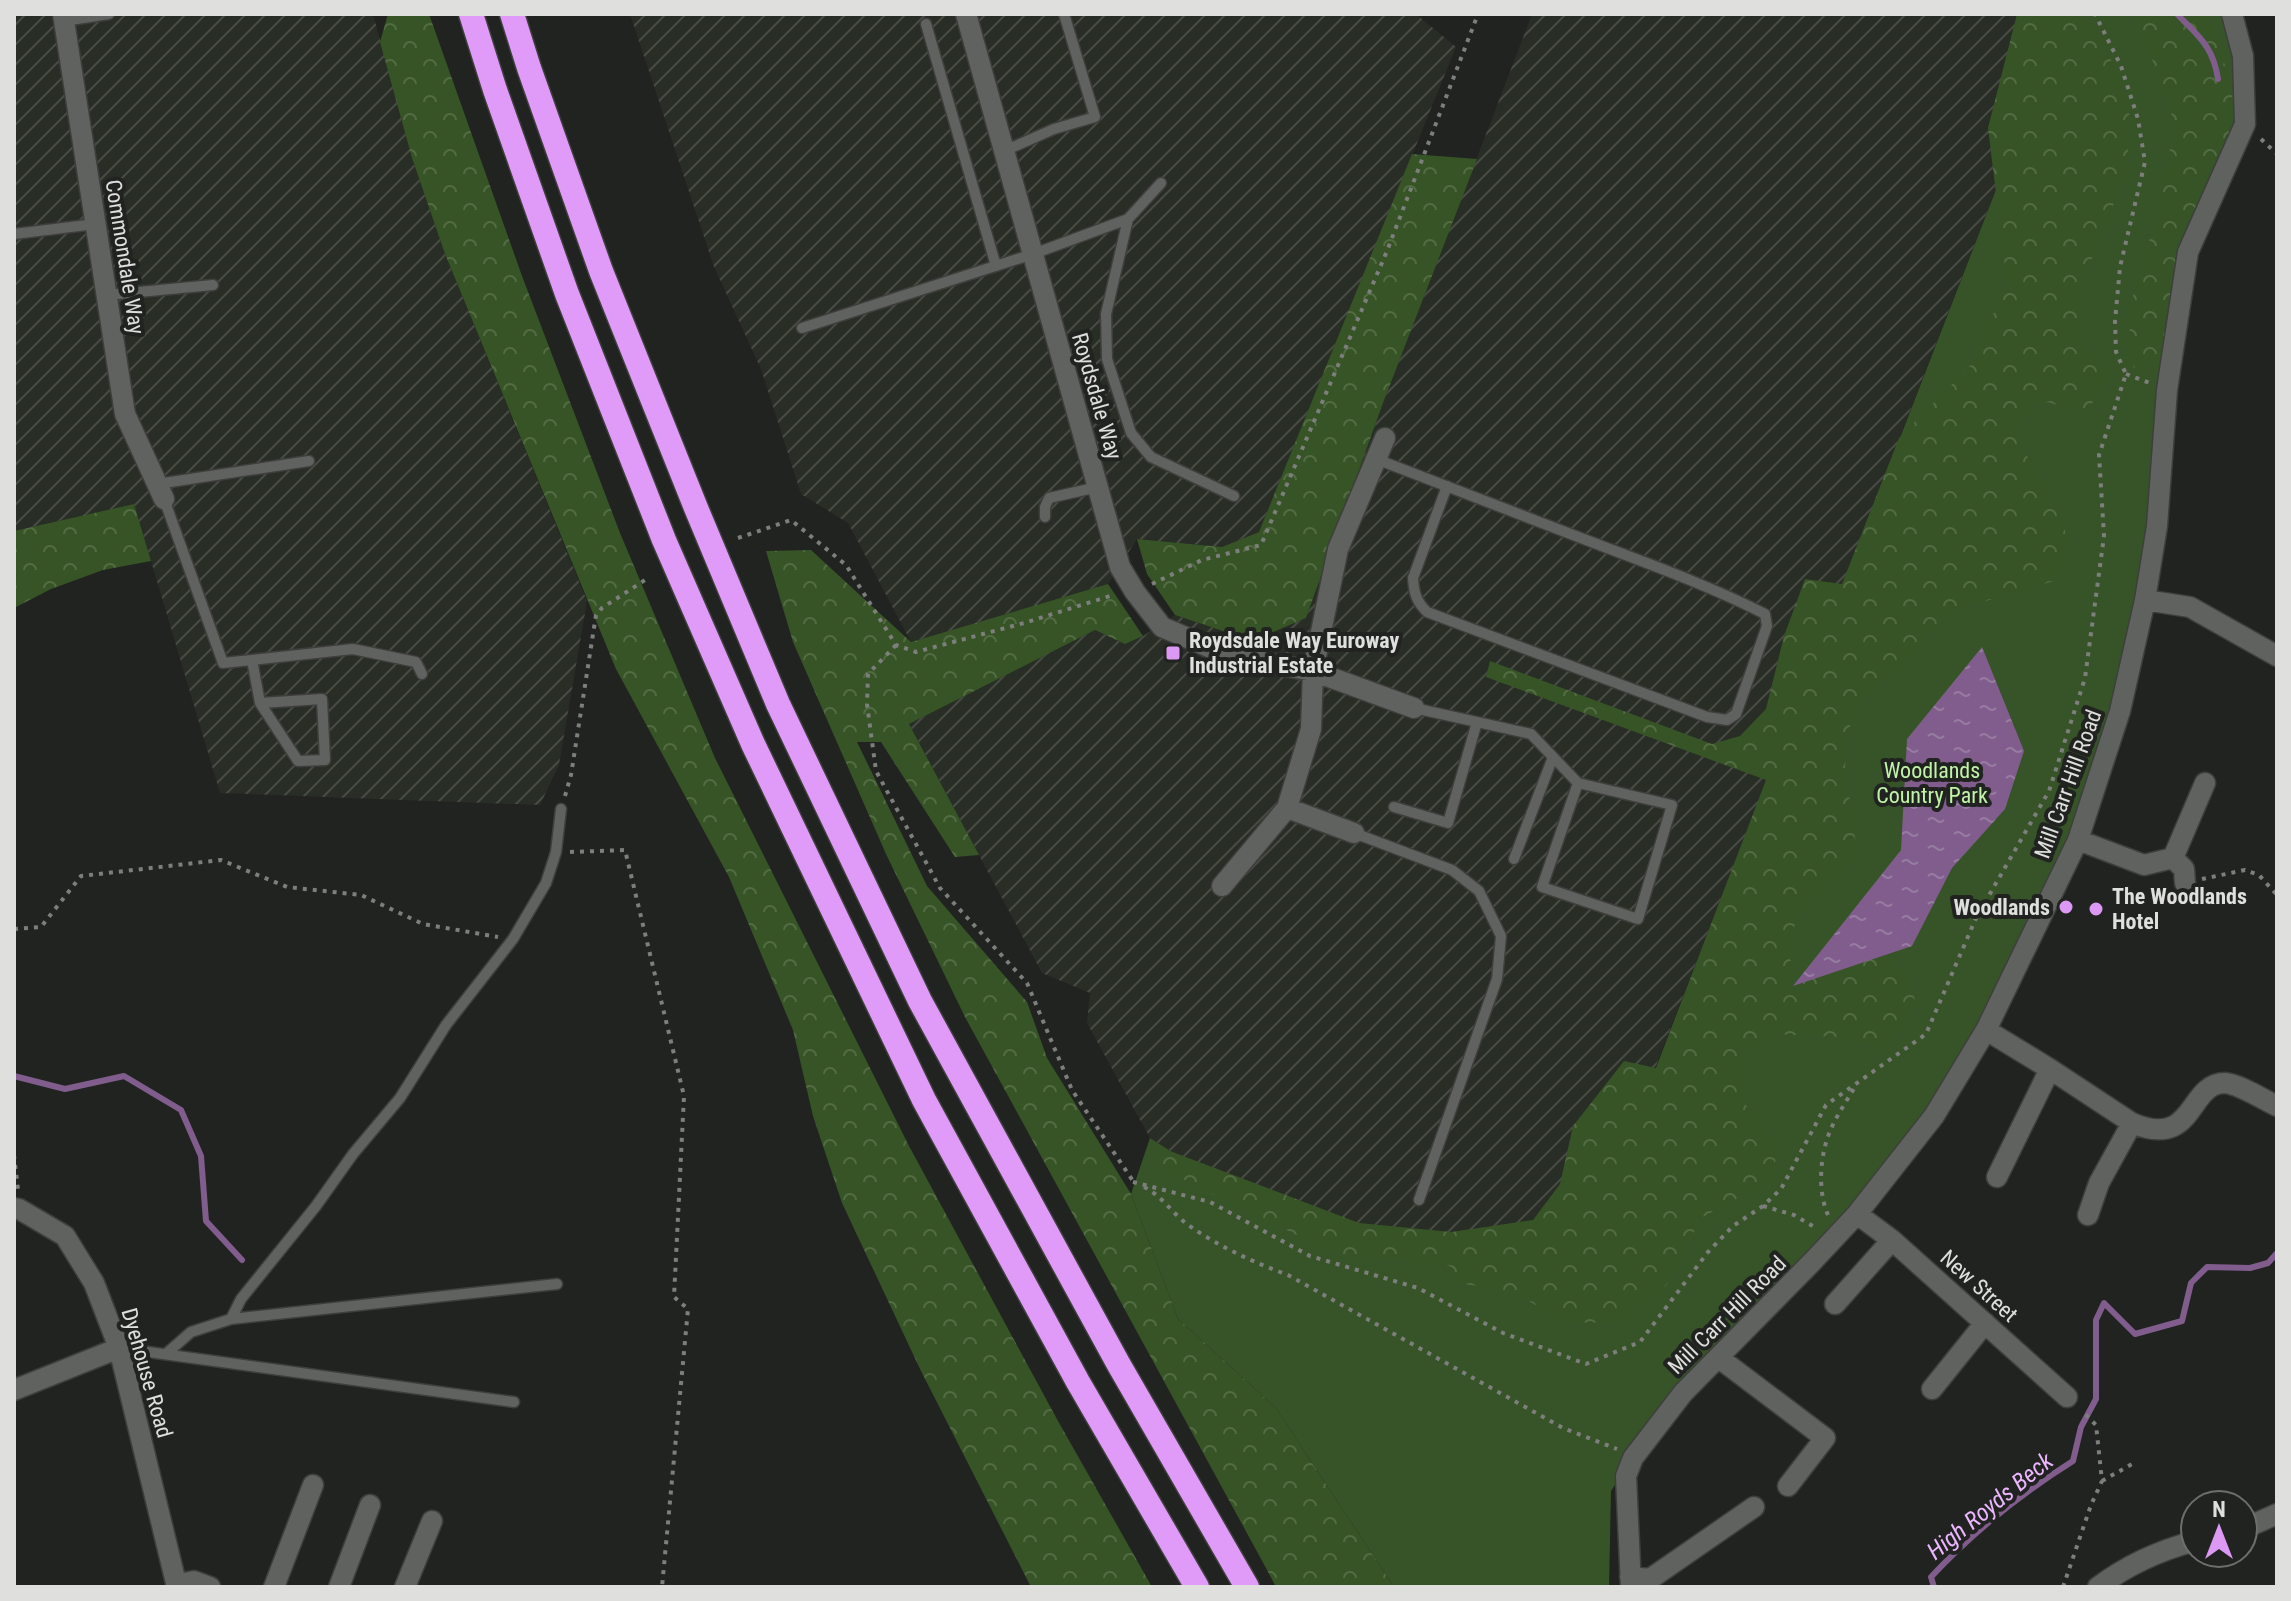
<svg xmlns="http://www.w3.org/2000/svg" width="2291" height="1601" font-family="'Roboto Condensed',sans-serif">
  <style>
    .industrial { fill: url(#industrial-furrows) }
    .green { fill: #375428 }
    .forest { fill: url(#forest-crowns) }
    .water { fill: url(#water-ripples) }
    .lines { fill: none; stroke-linecap: round; stroke-linejoin: round }
    .stream { stroke: #805d8c; stroke-width: 6 }
    .lane-casing { stroke: #3e3f3d; stroke-width: 13 }
    .street-casing { stroke: #3e3f3d; stroke-width: 23 }
    .highway-casing { stroke: #3e3f3d; stroke-width: 27 }
    .path { stroke: #7d7f7c; stroke-width: 4; stroke-dasharray: 4 6; stroke-linecap: butt }
    .lane { stroke: #60625f; stroke-width: 10 }
    .street { stroke: #60625f; stroke-width: 20 }
    .highway { stroke: #e09bf9; stroke-width: 24 }
    .poi-dot { fill: #dc99f4; stroke: #212320; stroke-width: 3 }
    .labels { text-anchor: middle; dominant-baseline: central; stroke-width: 8; stroke-linejoin: round; paint-order: stroke }
    .street-label { font-size: 22px; fill: #dfe0de; stroke: #212320 }
    .poi-label { font-size: 22px; font-weight: bold; fill: #dfe0de; stroke: #212320; text-anchor: start }
    .park-label { font-size: 22px; fill: #c1f3a8; stroke: #212320 }
    .water-label { font-size: 24px; font-style: italic; fill: #eab6fd; stroke: #212320 }
  </style>
  <defs>
    <pattern id="industrial-furrows" width="10" height="10" patternUnits="userSpaceOnUse" patternTransform="scale(2)"><rect width="10" height="10" fill="#282d25"/><path d="M-1 1l2-2M0 10L10 0M9 11l2-2" fill="none" stroke="#474b44"/></pattern>
    <pattern id="forest-crowns" width="20" height="18" patternUnits="userSpaceOnUse" patternTransform="scale(2)"><rect width="20" height="18" fill="#365425"/><path d="M2 6a3 3 0 1 1 6 0M12 15a3 3 0 1 1 6 0" fill="none" stroke="#536c44"/></pattern>
    <pattern id="water-ripples" width="26" height="14" patternUnits="userSpaceOnUse" patternTransform="scale(2)"><rect width="26" height="14" fill="#805d8c"/><path d="M2 4q2-2 4 0t4 0M15 11q2-2 4 0t4 0" fill="none" stroke="#977ca1"/></pattern>
  </defs>
  <rect width="100%" height="100%" fill="#212320"/>
  <path class="industrial" d="M14,14H373L412,158L445,254L587,601L559,765L540,805L220,793L134,504L14,531Z
    M624,14H1416L1456,47L1259,532L1222,547L1137,539L1108,584L911,642L848,523L801,494L761,369L714,267L631,17Z
    M1532,14H2049L2055,37L1599,1213L1333,1253L1150,1138L1087,1023L1090,993L1042,973L909,724L1095,630L1125,644L1143,636L1175,615L1232,634L1271,633L1306,618L1383,403Z"/>
  <path class="green" d="M2049,14H2224L2245,124L2188,253L2157,526L2078,840L1934,1116L1633,1458L1611,1491L1609,1587H1394L1275,1407L1178,1319L1131,1194L1150,1138L1333,1253L1558,1235L1656,1069L2055,37Z"/>
  <path class="forest" d="M388,14H429L522,276L620,533L715,758L909,1146L1058,1421L1152,1587H1031L921,1371L842,1203L813,1116L793,1030L729,877L616,669L445,254L412,158L380,42Z
    M2017,14H2084L2116,69L2132,124L2124,176L2099,244L2075,292L2083,346L2109,374L2086,414L2048,402L2031,405L2013,434L2046,486L2070,543L2054,581L1945,613L1910,656L1852,710L1845,766L1858,859L1798,913L1787,956L1805,978L1877,950L1910,976L1916,1007L1888,1049L1840,1037L1775,1034L1739,1056L1743,1101L1778,1149L1771,1180L1701,1218L1670,1282L1616,1323L1565,1322L1513,1292L1459,1283L1450,1266L1333,1253L1158,1167L1170,1151L1359,1223L1451,1232L1533,1220L1560,1184L1573,1126L1624,1061L1656,1068L1766,780L1486,677L1490,661L1712,744L1740,736L1766,709L1784,636L1805,579L1842,584L1899,438L1971,365L2007,283L1988,128Z
    M2136,14H2206L2233,87L2230,137L2160,375L2133,367L2128,313L2158,212L2175,124Z
    M1412,154L1477,159L1383,403L1306,618L1271,633L1232,634L1175,615L1147,574L1137,539L1222,547L1259,532Z
    M134,504L151,561L103,570L51,589L14,608V531Z
    M811,550L911,642L1108,584L1143,636L1125,644L1095,630L909,724L979,855L955,857L881,742H857L927,886L1027,1002L1047,1058L1131,1194L1178,1319L1275,1407L1394,1587H1276L1266,1568L965,1017L886,854L793,642L766,551Z"/>
  <path class="water" d="M1982,647L2024,751L2005,809L1952,868L1912,946L1793,986L1901,850L1907,739Z"/>
  <g class="lines">
    <path class="stream" d="M2177,14C2199,37 2213,46 2218,79
      M14,1076L65,1089L124,1076L181,1110L201,1156L206,1221L242,1260
      M1934,1587L1931,1577C1972,1533 2022,1493 2073,1461L2081,1427L2096,1399V1320L2104,1303L2135,1334L2182,1321L2191,1283L2207,1267L2250,1268L2268,1263L2277,1253"/>
    <g class="lane-casing">
      <path id="lane" d="M64,21L109,14
        M926,24L996,266
        M1004,151L1054,129L1095,117L1064,14
        M1128,219L1106,314L1107,359L1131,433L1151,457L1234,496
        M14,234L95,224
        M107,295L213,285
        M802,328L1033,254L1128,219L1161,183
        M1376,459C1449,487 1522,515 1594,543C1652,565 1710,586 1765,614L1767,626L1736,714L1727,720L1707,717L1427,612C1416,601 1414,593 1413,578L1447,486
        M157,484L309,461
        M164,499L223,663L353,649L416,662L422,674
        M1045,517V507L1049,498L1098,487
        M252,660L260,703L298,761L325,760L322,699L260,703
        M1414,708L1531,734L1578,783L1672,805L1638,919L1542,887L1578,783
        M1394,807L1448,823L1477,722
        M1354,833L1452,870L1479,891L1501,936L1497,979L1419,1200
        M1514,859L1553,757
        M231,1319L241,1299L316,1206L353,1154L400,1098L446,1025L513,939L546,883L556,852L561,809
        M119,1348L514,1402
        M167,1353L191,1332L231,1319L557,1284"/>
    </g>
    <g class="street-casing">
      <path id="street" d="M63,14L125,414L164,499
        M966,14L1120,567L1135,592L1162,627L1230,656L1313,671L1414,708
        M2145,600L2190,607L2277,656
        M1287,808L1354,833
        M2078,840L2144,865L2173,858L2184,869L2185,883
        M2173,858L2205,783
        M1222,886L1287,808L1311,729L1313,671L1338,549L1385,438
        M1986,1030L2050,1069L2132,1123C2196,1150 2187,1083 2225,1083C2239,1084 2264,1100 2277,1106
        M1997,1177L2050,1069
        M14,1208L19,1209L65,1236L94,1283L119,1348L177,1587
        M1857,1214L1892,1240L2067,1397
        M2088,1215L2099,1183L2132,1123
        M1835,1304L1892,1240
        M1719,1358L1825,1438L1788,1486
        M1932,1389L1985,1323
        M14,1390L119,1348
        M2243,1529L2277,1514
        M1630,1577L1650,1579L1754,1507
        M176,1585L194,1581L210,1587
        M274,1587L313,1485
        M339,1587L370,1505
        M405,1587L432,1521
        M1631,1587L1626,1476L1633,1458L1683,1393L1813,1261L1857,1214L1934,1116L1986,1030L2078,840L2120,711L2145,600L2157,526L2167,390L2188,252L2245,124L2243,56L2232,14
        M2098,1587C2126,1566 2161,1550 2195,1541"/>
    </g>
    <g class="highway-casing">
      <path id="highway" d="M471,14L495,90L567,294L664,540L753,744L924,1100L1078,1382L1197,1587
        M512,14L529,68L601,271L696,508L778,704L920,1001L1119,1365L1247,1587"/>
    </g>
    <path class="path" d="M2261,139L2277,154
      M2126,374L2150,383
      M738,538L791,520L846,565L896,645L916,652L1024,623L1113,595
      M1152,584L1202,560L1261,545L1387,251L1478,14
      M896,645L868,674L867,704L876,771L940,888L1027,983L1072,1090L1133,1181
      M565,796L571,775L596,615L602,608L645,580
      M570,852L625,850L684,1096L674,1297L688,1309L662,1587
      M2202,879L2245,870L2259,875L2277,895
      M14,929L41,927L81,876L221,860L287,887L361,895L423,924L498,937
      M14,1155L18,1190
      M1133,1182L1210,1202L1310,1256L1418,1288L1503,1333L1586,1364L1640,1342L1708,1252L1733,1226L1763,1206L1781,1189L1826,1105L1926,1034L1976,918L2049,791L2085,678L2104,536L2099,455L2126,374L2116,352L2115,321L2120,267L2145,162L2138,119L2121,66L2095,14
      M1144,1187C1161,1195 1172,1213 1187,1224C1217,1246 1253,1262 1288,1275L1563,1428L1617,1449
      M1763,1206L1794,1215L1816,1228
      M1828,1215C1817,1190 1820,1153 1831,1129C1838,1113 1848,1099 1856,1085
      M2102,1481L2132,1464
      M2063,1587L2091,1505L2102,1481L2096,1425L2082,1411"/>
    <use href="#lane" class="lane"/>
    <use href="#street" class="street"/>
    <use href="#highway" class="highway"/>
  </g>
  <g class="poi-dot">
    <rect x="1165" y="645" width="16" height="16" rx="4"/>
    <circle cx="2066" cy="907" r="8"/>
    <circle cx="2096" cy="909" r="8"/>
  </g>
  <g class="labels">
    <g class="street-label">
      <text transform="translate(125 257) rotate(81)">Commondale Way</text>
      <text transform="translate(1097 396) rotate(74)">Roydsdale Way</text>
      <text transform="translate(2068 784) rotate(-70)">Mill Carr Hill Road</text>
      <text transform="translate(1979 1286) rotate(42)">New Street</text>
      <text transform="translate(1727 1315) rotate(-45)">Mill Carr Hill Road</text>
      <text transform="translate(147 1373) rotate(74)">Dyehouse Road</text>
    </g>
    <g class="poi-label">
      <text x="1189" y="640">Roydsdale Way Euroway<tspan x="1189" dy="25">Industrial Estate</tspan></text>
      <text x="2112" y="896">The Woodlands<tspan x="2112" dy="25">Hotel</tspan></text>
      <text x="2050" y="907" text-anchor="end">Woodlands</text>
    </g>
    <g class="park-label">
      <text x="1932" y="770">Woodlands<tspan x="1932" dy="25">Country Park</tspan></text>
    </g>
    <g class="water-label">
      <text transform="translate(1990 1506) rotate(-39)">High Royds Beck</text>
    </g>
  </g>
  <rect width="2291" height="1601" fill="none" stroke="#dfe0de" stroke-width="32"/>
  <g transform="translate(2219 1529)"><circle r="38" fill="#212320" stroke="#6d6f6c" stroke-width="2"/>
  <path d="M0-6L14 30L0 20L-14 30Z" fill="#dc99f4"/>
  <text y="-12" font-size="22" font-weight="bold" text-anchor="middle" fill="#dfe0de">N</text>
  </g>
</svg>
